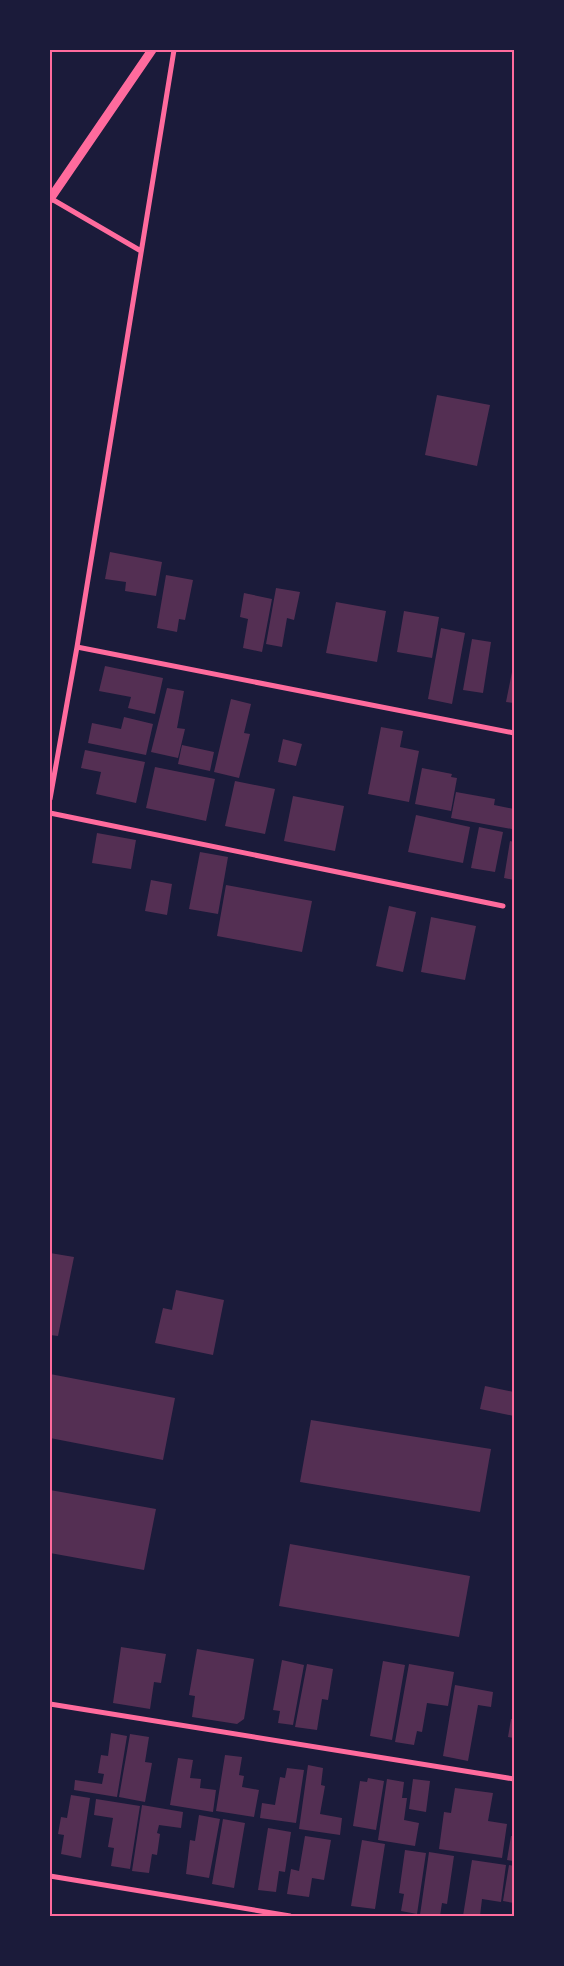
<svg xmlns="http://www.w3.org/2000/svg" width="564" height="1966" font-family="'Asap Condensed',sans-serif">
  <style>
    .building { fill: #542f53 }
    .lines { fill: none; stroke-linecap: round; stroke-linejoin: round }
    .minor { stroke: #ff6b9d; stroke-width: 5 }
    .tertiary { stroke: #ff6b9d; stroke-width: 9 }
    .neatline { fill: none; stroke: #ff6b9d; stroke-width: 2 }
  </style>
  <rect width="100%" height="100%" fill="#1b1b3a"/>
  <path class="building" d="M437,395L490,405L477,466L425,455Z
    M110,552L162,562L156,596L125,591L126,582L105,579Z
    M166,575L193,580L185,620L179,619L177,632L157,628Z
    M276,588L300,592L294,620L287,618L282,647L266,644Z
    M244,593L272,599L262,652L243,648L248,619L240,617Z
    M336,602L386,611L377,662L326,653Z
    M404,611L439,617L432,658L397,652Z
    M441,628L465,633L452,704L428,699Z
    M472,639L491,642L483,693L463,690Z
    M105,666L163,678L155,714L128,708L131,697L99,691Z
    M512,672L514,673V703L506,702Z
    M167,688L184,691L177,728L185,729L178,758L151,752Z
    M231,699L251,704L244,733L250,734L239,778L214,772Z
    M124,717L153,724L146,755L88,743L92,723L121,729Z
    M381,727L403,731L400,747L419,751L409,802L368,794Z
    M283,739L302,744L296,766L278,762Z
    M182,745L214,752L210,771L178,764Z
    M85,750L145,762L136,803L96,794L101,772L81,768Z
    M155,767L215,779L206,821L146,808Z
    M422,768L452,774L451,777L457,778L451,811L415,804Z
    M235,781L275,789L265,834L225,826Z
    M456,792L495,799L494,805L514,809L512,829L451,818Z
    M293,796L344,806L335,851L284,841Z
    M416,815L470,827L463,863L408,852Z
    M479,827L503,832L495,872L471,868Z
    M97,833L136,840L131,869L92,863Z
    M510,841L514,842V880L504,878Z
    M200,852L228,857L218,914L189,909Z
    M151,880L172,884L167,915L145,911Z
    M226,885L312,901L302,952L217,936Z
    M389,906L416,912L403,972L376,966Z
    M431,917L476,926L465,980L421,972Z
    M50,1253L74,1257L58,1336L50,1335Z
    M176,1290L224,1300L213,1355L155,1343L163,1308L172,1310Z
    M50,1374L175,1398L163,1460L50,1438Z
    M485,1386L514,1392V1416L480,1409Z
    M311,1420L491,1449L480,1512L300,1482Z
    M50,1490L156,1509L144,1570L50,1553Z
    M290,1544L470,1576L459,1637L279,1606Z
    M121,1647L166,1654L161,1683L154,1682L150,1709L113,1703Z
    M197,1649L254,1659L244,1719L237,1724L192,1717L195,1696L189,1695Z
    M282,1660L304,1665L293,1725L278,1723L280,1711L273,1710Z
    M383,1661L405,1665L392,1740L370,1736Z
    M307,1664L333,1669L328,1700L322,1699L317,1730L295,1727Z
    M409,1664L454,1672L448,1706L427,1703L422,1732L417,1731L414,1745L395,1742Z
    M455,1685L493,1692L491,1707L478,1705L468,1761L443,1756Z
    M511,1719H514V1738L508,1737Z
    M111,1733L127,1736L117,1797L74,1790L75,1780L102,1784L104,1774L98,1773L101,1755L108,1756Z
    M130,1734L149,1737L145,1762L152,1763L145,1802L119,1797Z
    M225,1755L242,1757L239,1775L244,1776L242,1787L259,1790L254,1817L216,1811Z
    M178,1758L193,1760L190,1778L201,1779L200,1788L216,1790L213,1812L170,1805Z
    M308,1765L323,1768L321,1785L325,1786L320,1814L342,1818L340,1835L299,1829Z
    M287,1768L304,1770L296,1823L260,1818L262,1803L275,1805L280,1777L285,1778Z
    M368,1778L384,1781L376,1830L353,1826L360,1781L367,1782Z
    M387,1779L404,1782L402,1798H407L404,1820L419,1823L415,1846L378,1840Z
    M413,1779L430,1781L426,1812L409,1809Z
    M455,1788L493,1793L488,1821L507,1824L502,1858L439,1849L444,1812L451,1813Z
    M71,1795L90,1798L81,1858L61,1854L64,1835L58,1834L61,1817L67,1818Z
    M96,1799L140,1806L130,1869L111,1866L114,1848L108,1847L113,1818L94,1815Z
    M142,1805L183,1812L181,1828L159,1825L157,1833L160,1834L157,1855L152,1854L149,1873L132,1871Z
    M199,1815L220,1819L209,1878L186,1874L190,1840L195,1841Z
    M223,1819L245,1823L234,1888L212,1884Z
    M268,1828L291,1832L285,1872L279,1871L276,1892L258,1890Z
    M305,1836L331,1840L324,1880L312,1878L309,1897L287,1894L291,1869L299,1871Z
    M511,1836H514V1861L507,1860Z
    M362,1840L385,1844L375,1909L351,1906Z
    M405,1850L426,1853L417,1914L401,1911L404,1894L399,1893Z
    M429,1852L454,1856L447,1904L442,1903L440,1916L420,1915Z
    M472,1860L506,1865L501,1902L482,1899L480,1916H463Z
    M509,1865L514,1866V1903L503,1901Z"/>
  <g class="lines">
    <path class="minor" d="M50,198L141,251
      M77,647L514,733
      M50,799L77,647L174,50
      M50,813L503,906
      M50,1704L514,1779
      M50,1876L290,1916"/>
    <path class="tertiary" d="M50,199L152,50"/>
  </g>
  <rect width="564" height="1966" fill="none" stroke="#1b1b3a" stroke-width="102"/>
  <rect x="51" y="51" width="462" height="1864" class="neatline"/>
</svg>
